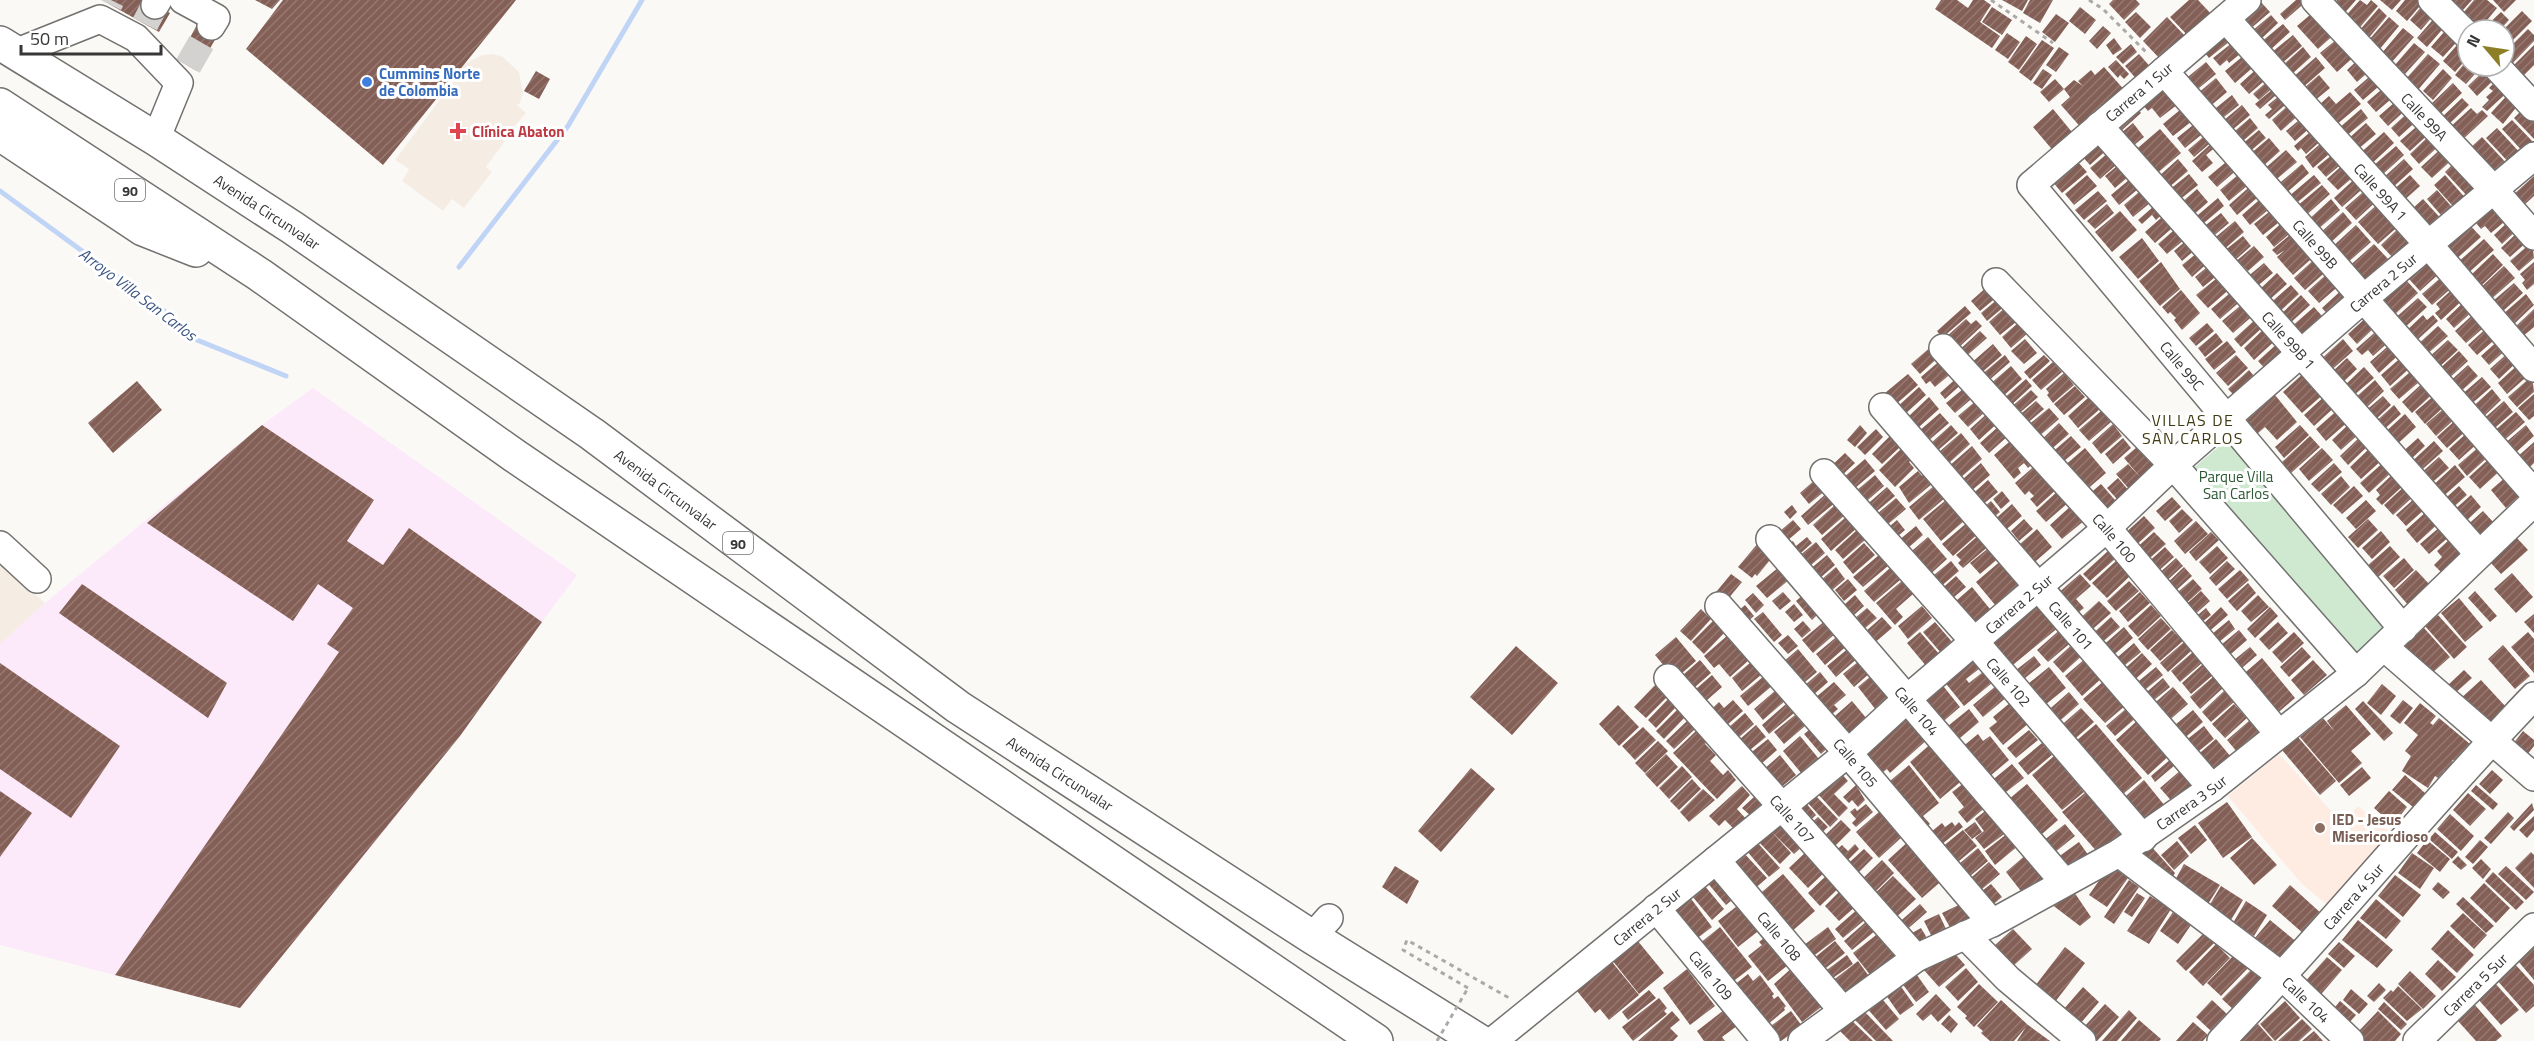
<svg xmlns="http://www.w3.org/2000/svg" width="2534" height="1041" font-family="'Titillium Web',sans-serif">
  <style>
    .commercial { fill: #fce9f9 }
    .built { fill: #f5ede4 }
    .education { fill: #feebe1 }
    .green { fill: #cfe9d1 }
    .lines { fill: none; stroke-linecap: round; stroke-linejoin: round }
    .stream { stroke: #c0d4f5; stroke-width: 5 }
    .building { fill: url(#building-hatch) }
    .minor-tunnel { stroke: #d4d2d0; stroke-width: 27; stroke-dasharray: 27 14; stroke-linecap: butt }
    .minor-casing { stroke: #73716f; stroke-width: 30 }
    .highway-casing { stroke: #73716f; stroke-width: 36 }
    .path { stroke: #acaaa8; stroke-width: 3; stroke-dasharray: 4.5 4.5; stroke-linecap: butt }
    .minor { stroke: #fff; stroke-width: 27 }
    .highway { stroke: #fff; stroke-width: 33 }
    .path-bridge { stroke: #acaaa8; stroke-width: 3; stroke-dasharray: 4.5 4.5; stroke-linecap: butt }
    .shop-dot { fill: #3f7fe0; stroke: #fff; stroke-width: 2 }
    .health-dot { fill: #e0444e; stroke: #fff; stroke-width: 2 }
    .education-dot { fill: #8d6e63; stroke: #fff; stroke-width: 2 }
    .labels { text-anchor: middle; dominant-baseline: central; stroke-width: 6; stroke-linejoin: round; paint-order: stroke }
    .shield { fill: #fff; stroke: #747372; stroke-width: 1.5 }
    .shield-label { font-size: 14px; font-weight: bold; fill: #383736 }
    .shop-label { font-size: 15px; font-weight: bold; fill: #366cbe; stroke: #fff; text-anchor: start }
    .street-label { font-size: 15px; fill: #383736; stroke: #fff }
    .health-label { font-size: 15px; font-weight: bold; fill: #be3a42; stroke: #fff; text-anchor: start }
    .park-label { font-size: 15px; fill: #2b5933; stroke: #fff }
    .education-label { font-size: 15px; font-weight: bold; fill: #785e54; stroke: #fff; text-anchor: start }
    .water-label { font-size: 16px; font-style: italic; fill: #395481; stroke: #fff }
    .neighbourhood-label { font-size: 16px; letter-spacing: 1.5px; fill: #413b11; stroke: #fff }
  </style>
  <defs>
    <pattern id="building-hatch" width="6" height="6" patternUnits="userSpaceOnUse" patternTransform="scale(1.5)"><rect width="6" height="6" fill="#845f56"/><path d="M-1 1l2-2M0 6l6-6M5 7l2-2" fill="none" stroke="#947871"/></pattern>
  </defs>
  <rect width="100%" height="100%" fill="#fbf9f6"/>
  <path class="commercial" d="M313,388L577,575L397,815L240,1008L0,945V644L45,603L262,425Z"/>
  <path class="built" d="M493,54L503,57L519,72L523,93L520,103L517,105L526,113L509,133L501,128L497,134L505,141L486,167L492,172L464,208L452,199L443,211L402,181L409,169L395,160L444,94L449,98L453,93L446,87L463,65L482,55Z
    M0,563L45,603L0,644Z"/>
  <path class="education" d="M2279,754L2342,823L2358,806L2392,834L2330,907L2301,883L2228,796Z"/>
  <path class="green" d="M2229,438L2388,627L2353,660L2191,470Z"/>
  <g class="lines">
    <path class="stream" d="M0,191L167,313L197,340L286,376
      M459,267L568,126L642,0"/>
  </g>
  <path class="building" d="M102,0H147L170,13L159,32Z
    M255,0H280L272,9Z
    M283,0H516L383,165L246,49Z
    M1941,0H1957L1968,8L1973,0H1984L1991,5L1980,22L2000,36L1992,48L1935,9Z
    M2002,0H2028L2022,11Z
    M2030,0H2053L2040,23L2023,13Z
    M2113,0H2136L2140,4L2124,20L2109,4Z
    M2189,0H2198L2214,17L2191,39L2170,17Z
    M2296,0H2308L2285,20L2280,14Z
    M2337,0H2356L2342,16L2332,6Z
    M2360,0L2367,5L2371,0L2378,6L2355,33L2348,27L2358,16L2349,25L2343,19Z
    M2380,0H2401L2392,10Z
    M2405,0H2425L2407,21L2396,11Z
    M2427,0L2439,9L2421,30L2410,20Z
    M2452,0H2472L2463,10Z
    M2474,0H2487L2497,8L2479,30L2467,19L2470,17L2464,12Z
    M2493,0H2516L2504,12Z
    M2260,1L2270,12L2249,30L2240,19Z
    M1992,7L2012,20L2002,35L1982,22Z
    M2080,7L2096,20L2085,34L2069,21Z
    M2379,8L2387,16L2367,40L2358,32Z
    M2317,9L2337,32L2318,49L2297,26Z
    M2522,11L2532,21L2504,49V29Z
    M2136,12L2151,27L2140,38L2125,22Z
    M2501,12L2509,20L2500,30H2482Z
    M2056,14L2069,23L2055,42L2042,32Z
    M2271,15L2278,23L2260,40L2252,31Z
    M2437,15L2447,24L2427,47L2417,38Z
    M2167,17L2185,36L2161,60L2143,41Z
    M2389,17L2399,26L2379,50L2368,41Z
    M200,19L220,31L197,71L178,60Z
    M2283,24L2290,32L2269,51L2261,42Z
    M2450,25L2462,36L2443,57L2431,47Z
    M2103,26L2111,33L2097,49L2089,41Z
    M2228,28L2235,37L2209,58L2202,49Z
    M2403,28L2414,37L2391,63L2381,54Z
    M2528,29L2534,35V41L2509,67L2504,62V53Z
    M2007,33L2020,42L2008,59L1995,50Z
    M2293,35L2302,46L2281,64L2271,53Z
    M2342,35L2358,53L2337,72L2320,53Z
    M2026,36L2037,44L2019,70L2008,62Z
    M2114,38L2122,49L2113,55L2106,45Z
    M2463,38L2468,42V57L2455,72L2443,61Z
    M2237,39L2246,49L2229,63L2227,60L2220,66L2213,58Z
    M2042,40L2054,48L2031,81L2019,72Z
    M2414,43L2425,52L2405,74L2395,65Z
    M2131,44L2137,52L2123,64L2116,57Z
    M2534,45V65L2521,78L2511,68Z
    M2059,47L2069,54L2056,72L2046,65Z
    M2303,47L2311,57L2292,74L2284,64Z
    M2248,52L2258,63L2235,83L2225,71Z
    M2139,54L2153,70L2139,82L2125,66Z
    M2428,54L2440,64L2417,91L2405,80Z
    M2362,56L2373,68L2357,82L2347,70Z
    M2316,57L2325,68L2301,89L2292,78Z
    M2468,59V66H2482L2466,84L2455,75Z
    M2116,60L2129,74L2124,79L2120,75L2118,78L2108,67Z
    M2206,62L2216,74L2193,93L2183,81Z
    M2261,65L2270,76L2249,94L2240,84Z
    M2489,66L2499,75L2477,96L2468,86Z
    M2104,67L2127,93L2084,131L2061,105L2070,97L2064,89L2074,80L2083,86L2078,81L2091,70L2095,75Z
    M2043,69L2052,75L2042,89L2033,83Z
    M2443,69L2452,78L2433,100L2423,91Z
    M536,71L550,79L539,99L524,91Z
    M2376,71L2385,81L2363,100L2354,90Z
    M2319,75L2330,88L2313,102L2303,89Z
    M2501,76L2512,88L2487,111L2482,107L2489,100L2486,97L2493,91L2489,88Z
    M2164,78L2182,101L2160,118L2152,108L2148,111L2138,99Z
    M2216,78L2227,92L2208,108L2197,94Z
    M2271,78L2277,84L2259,100L2253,94Z
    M2055,79L2064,89L2049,102L2040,92Z
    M2453,83L2462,93L2440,114L2430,105Z
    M2279,84L2283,89L2260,109L2255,104Z
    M2388,84L2397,94L2376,112L2367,102Z
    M2511,91L2522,100L2503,124L2491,113Z
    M2284,92L2291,100L2269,119L2265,115L2272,109L2268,105Z
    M2350,92L2361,104L2336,125L2320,104L2329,96L2336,104Z
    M2232,95L2239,105L2219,121L2211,112Z
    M2402,96L2410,106L2388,126L2379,116Z
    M2462,98L2469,105L2447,126L2440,119Z
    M2292,102L2301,113L2281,131L2272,120Z
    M2133,104L2141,113L2120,132L2112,122Z
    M2186,105L2196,118L2173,136L2163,124Z
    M2242,105L2250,115L2231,131L2223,121Z
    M2413,108L2421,117L2399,137L2391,128Z
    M2471,108L2477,114L2482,110L2488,116L2460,142L2448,129Z
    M2524,108L2534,119V139L2514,118Z
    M2053,109L2076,137L2056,154L2033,127Z
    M2361,109L2368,118L2345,137L2338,129Z
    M2304,116L2312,126L2295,141L2286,131Z
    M2250,118L2258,128L2237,146L2229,136Z
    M2512,120L2534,143L2526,155L2502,129Z
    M2198,121L2206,131L2185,148L2177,138Z
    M2423,121L2432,131L2410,151L2400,141Z
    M2133,123L2144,137L2133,146L2121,133Z
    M2366,123L2376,134L2357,150L2348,139Z
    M2316,127L2325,137L2306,154L2301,148L2298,151L2294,146Z
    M2497,128L2524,157L2513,167L2486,138Z
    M2160,129L2181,153L2154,176L2133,152Z
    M2259,130L2266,138L2248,153L2241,145Z
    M2209,132L2215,139L2194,157L2188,150Z
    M2384,132L2394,143L2368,167L2357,156Z
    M2431,134L2441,144L2419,164L2410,154Z
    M2102,135L2111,146L2090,165L2080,154Z
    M2482,137L2511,168L2498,181L2469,149Z
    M2269,138L2280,151L2261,168L2249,155Z
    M2327,138L2336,148L2313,168L2305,157Z
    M2214,141L2218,145L2206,155L2213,163L2202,172L2192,161Z
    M2445,145L2456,156L2432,178L2421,167Z
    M2396,146L2404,155L2382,175L2373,166Z
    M2114,148L2123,159L2100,179L2090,168Z
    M2286,150L2297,162L2272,183L2262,171Z
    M2337,151L2345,161L2326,177L2317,167Z
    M2231,158L2239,168L2217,187L2208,177Z
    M2459,158L2484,187L2470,199L2445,172Z
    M2178,159L2188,171L2167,189L2157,178Z
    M2404,159L2413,169L2392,188L2383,178Z
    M2077,161L2087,172L2062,193L2052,181Z
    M2123,161L2133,173L2115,188L2105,176Z
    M2346,162L2358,173L2338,190L2327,179Z
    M2302,164L2309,173L2283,196L2275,187Z
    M2245,169L2254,180L2229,201L2220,190Z
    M2136,174L2144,184L2119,205L2111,195Z
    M2189,174L2198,185L2178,201L2169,190Z
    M2360,174L2368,184L2342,207L2334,198Z
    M2087,175L2097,186L2074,205L2065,194Z
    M2314,175L2321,183L2294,205L2288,197Z
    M2410,175L2420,186L2401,203L2391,192Z
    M2445,175L2469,202L2458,212L2434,185Z
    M2534,176V196L2523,206L2513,195Z
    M2255,182L2264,192L2237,215L2229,205Z
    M2322,185L2330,194L2304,217L2296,207Z
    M2146,186L2156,198L2133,217L2124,205Z
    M2370,186L2380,198L2356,220L2345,208Z
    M2197,189L2208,202L2192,216L2181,203Z
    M2437,190L2457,213L2447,222L2427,199Z
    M2098,191L2107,201L2084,220L2075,210Z
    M2265,195L2274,205L2250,225L2242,215Z
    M2218,198L2224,206L2198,228L2192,220Z
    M2331,199L2340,210L2316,231L2307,221Z
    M2423,199L2444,222L2432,234L2411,210Z
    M2161,200L2169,209L2156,220L2152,215L2142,224L2138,220Z
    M2381,201L2401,224L2378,244L2358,222Z
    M2107,204L2114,213L2095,229L2087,221Z
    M2498,204L2510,217L2491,233L2485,226L2481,229L2476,223Z
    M2274,208L2283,219L2263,235L2254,224Z
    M2120,211L2137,230L2112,252L2095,232Z
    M2169,211L2179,222L2155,243L2145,232Z
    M2343,212L2352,223L2328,245L2318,235Z
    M2221,213L2229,223L2211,238L2202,228Z
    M2286,219L2295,229L2274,247L2266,237Z
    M2510,220L2518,229L2502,244L2494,235Z
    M2235,221L2244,232L2221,252L2211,241Z
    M2467,222L2481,237L2454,261L2440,246Z
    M2181,224L2190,235L2167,254L2158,244Z
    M2403,224L2415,238L2393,258L2381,245Z
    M2356,225L2371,242L2345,265L2330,249Z
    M2297,229L2318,253L2293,275L2277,257L2285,250L2277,255L2272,250Z
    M2519,231L2528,241L2510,257L2501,248Z
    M2243,236L2251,246L2233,262L2224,251Z
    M2142,238L2159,261L2138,279L2119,257Z
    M2188,239L2196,249L2182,261L2174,251Z
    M2484,239L2494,250L2466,275L2456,264Z
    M2532,242L2534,258L2519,271L2510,261Z
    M2374,244L2389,260L2361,285L2346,269Z
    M2254,246L2264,257L2248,271L2242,265L2239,268L2234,263Z
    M2202,249L2211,260L2192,277L2182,265Z
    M2493,254L2503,265L2481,286L2471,275Z
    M2319,255L2330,268L2305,290L2294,278Z
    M2432,258L2442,271L2420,291L2409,279Z
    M2161,262L2180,289L2160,306L2139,281Z
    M2534,262V284L2527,290L2522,283L2525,280L2520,274Z
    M2212,263L2220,273L2203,287L2195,277Z
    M2264,263L2273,273L2255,288L2246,278Z
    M2504,266L2515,278L2488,302L2477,291Z
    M2330,271L2341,284L2319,303L2308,291Z
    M2277,273L2287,284L2268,301L2258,291Z
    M2222,274L2233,286L2208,308L2196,295Z
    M2445,274L2455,285L2432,305L2422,294Z
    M2406,280L2418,293L2392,317L2380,303Z
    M2514,283L2523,293L2502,312L2493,301Z
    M1989,285L1998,296L1980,311L1971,301Z
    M2291,285L2299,294L2277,314L2268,305Z
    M2456,286L2466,297L2441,320L2435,313L2440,309L2436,304Z
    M2345,287L2354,298L2331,318L2322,308Z
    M2235,289L2243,299L2220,319L2211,309Z
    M2181,290L2200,313L2182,330L2174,320L2176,318L2170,312L2168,314L2162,307Z
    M2526,294L2534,305L2513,325L2503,314Z
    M2301,295L2310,305L2287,326L2278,317Z
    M1999,298L2006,305L1987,321L1981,313Z
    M2418,298L2427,307L2402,330L2393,320Z
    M2466,300L2475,309L2454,328L2446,319Z
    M2246,301L2256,313L2233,333L2222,321Z
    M2009,304L2021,318L2000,335L1989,322Z
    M1965,306L1971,313L1942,338L1937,331Z
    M2314,307L2329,324L2306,344L2291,327Z
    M2534,309V327L2522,337L2514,328Z
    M2478,310L2489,323L2466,343L2455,331Z
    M2369,315L2377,325L2357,344L2348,334Z
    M2423,315L2427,320L2433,315L2438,321L2415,342L2405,332Z
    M2257,318L2264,326L2241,347L2234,339Z
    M1966,319L1971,324L1976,320L1982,326L1957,349L1946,337Z
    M2020,321L2029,332L2011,348L2002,337Z
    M2207,323L2214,331L2196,346L2189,338Z
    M2268,325L2279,337L2254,360L2244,348Z
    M2490,325L2499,336L2477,355L2468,345Z
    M2438,326L2448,336L2426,355L2417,345Z
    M2381,327L2392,339L2373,356L2368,350L2362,355L2356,349Z
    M1980,331L1987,338L1963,359L1957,352Z
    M2216,333L2223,342L2205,357L2198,348Z
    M2025,339L2037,353L2024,364L2011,351Z
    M2343,339L2353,351L2328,373L2318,362Z
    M2500,339L2508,348L2489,365L2481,356Z
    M2395,340L2404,350L2379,373L2370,362Z
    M2448,340L2458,350L2438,368L2428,358Z
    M2227,341L2236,352L2214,370L2205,359Z
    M2279,342L2290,355L2270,374L2258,361Z
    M1993,344L2002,355L1980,374L1970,364Z
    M1933,345L1941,355L1920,374L1911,364Z
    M2459,351L2468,361L2447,380L2438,370Z
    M2510,351L2518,361L2499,379L2490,369Z
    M2005,355L2010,362L1987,382L1981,375Z
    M2044,355L2050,361L2030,379L2024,372Z
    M2236,355L2248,368L2228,386L2216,373Z
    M2404,355L2413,365L2390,386L2381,375Z
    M1943,358L1954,371L1935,387L1930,381L1926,384L1921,377Z
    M2347,358L2357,369L2342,383L2332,372Z
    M2522,361L2532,372L2507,394L2498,383Z
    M2053,362L2062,372L2041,390L2032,380Z
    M2468,365L2478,376L2458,394L2448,383Z
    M2011,366L2022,379L2001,398L1989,385Z
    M2364,367L2374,378L2353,396L2344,386Z
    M2416,367L2425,377L2399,399L2390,389Z
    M2249,370L2259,382L2239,400L2228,389Z
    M2306,371L2326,392L2302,413L2283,392Z
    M2064,373L2074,385L2053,403L2047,395L2049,393L2046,389Z
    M1908,374L1918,385L1895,405L1885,393Z
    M1960,375L1965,381L1945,399L1940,393Z
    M2532,376L2534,392L2517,407L2508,397Z
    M2482,377L2491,387L2469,406L2460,396Z
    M2026,379L2032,386L2009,407L2002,400Z
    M2427,379L2437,390L2412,413L2402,402Z
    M2375,380L2384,391L2365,409L2355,398Z
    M137,381L162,410L113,453L88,423Z
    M1968,385L1976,395L1955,413L1946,403Z
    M2075,386L2085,397L2064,415L2054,404Z
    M1919,387L1926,395L1904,415L1897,407Z
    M2492,389L2501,400L2479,421L2469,410Z
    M2031,390L2038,397L2016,416L2009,409Z
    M2437,393L2447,404L2425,424L2415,412Z
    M2327,394L2337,405L2314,426L2304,415Z
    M2534,394V416L2529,420L2518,408Z
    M2275,395L2297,422L2277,440L2265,427L2257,434L2245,422Z
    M2383,396L2391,405L2373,422L2364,412Z
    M1929,397L1939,409L1919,427L1909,416Z
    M2089,397L2100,409L2078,428L2068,416Z
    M1977,400L1986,411L1968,427L1958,416Z
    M2036,401L2044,409L2024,426L2017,417Z
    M2504,401L2513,412L2489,433L2480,422Z
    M2394,405L2401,414L2380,433L2373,424Z
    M2448,405L2458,416L2436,436L2426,424Z
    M2049,408L2059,419L2037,438L2027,426Z
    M2340,408L2350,420L2326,441L2316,429Z
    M1991,410L2000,421L1979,440L1970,429Z
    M2101,411L2111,422L2089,441L2079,430Z
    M2516,412L2525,422L2501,443L2492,433Z
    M1940,413L1949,423L1928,441L1919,431Z
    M2405,414L2416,427L2394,447L2383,434Z
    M2459,417L2469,428L2447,448L2437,437Z
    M2351,422L2361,432L2341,450L2332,440Z
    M2059,423L2069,434L2048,452L2039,442Z
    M2113,424L2122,436L2101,454L2092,443Z
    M262,425L374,500L347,541L383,565L409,528L542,622L460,736L240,1008L115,975L339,652L327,644L353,608L318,584L293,621L147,523Z
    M1860,425L1867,433L1855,447L1847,440Z
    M1951,425L1958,433L1936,452L1930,444Z
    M2300,425L2309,435L2284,458L2275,447Z
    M2526,425L2534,436L2513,455L2504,444Z
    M1999,426L2008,436L1989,453L1980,443Z
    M1876,429L1883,437L1865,455L1857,447Z
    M2469,431L2479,442L2459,460L2449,449Z
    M1961,433L1970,444L1949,463L1939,452Z
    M1890,436L1900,447L1882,464L1872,454Z
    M2071,436L2081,447L2058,466L2049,455Z
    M2310,436L2320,447L2291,473L2282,462Z
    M2361,436L2369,445L2348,465L2340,456Z
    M2015,437L2036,460L2028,468L2024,463L2018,468L2021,473L2014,479L1994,455Z
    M2123,438L2131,448L2113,464L2105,454Z
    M2418,438L2425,446L2406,464L2399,455Z
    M2434,441L2443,451L2416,475L2407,466Z
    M2534,442V463L2527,470L2516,458Z
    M2481,445L2490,455L2467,476L2458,465Z
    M1972,446L1982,459L1959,479L1948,467Z
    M2137,447L2160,473L2136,497L2116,474L2128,464L2141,478L2124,458Z
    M2371,447L2383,459L2361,479L2350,467Z
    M1902,448L1912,459L1909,462L1914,468L1895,487L1879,470Z
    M2085,448L2106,473L2084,492L2063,467Z
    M2322,448L2333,460L2309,481L2299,469Z
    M1845,453L1855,463L1837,480L1827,470Z
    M2439,457L2449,468L2428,486L2419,475Z
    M2491,457L2502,469L2480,489L2469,477Z
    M1865,459L1875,471L1847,495L1837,483Z
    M2385,461L2394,470L2369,493L2360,483Z
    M1981,463L1990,475L1964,497L1955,486Z
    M2038,463L2059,487L2037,507L2030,499L2034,496L2029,491L2025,495L2015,483Z
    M2334,463L2342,472L2319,492L2311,484Z
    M2455,465L2465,477L2439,500L2429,489Z
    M1918,471L1922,476L1924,474L1932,484L1909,503L1899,487Z
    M2394,473L2404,485L2382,505L2376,499L2380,495L2376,490Z
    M1875,475L1884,486L1861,506L1851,495Z
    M2341,476L2350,487L2331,505L2321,494Z
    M2507,476L2522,493L2506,508L2491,490Z
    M2118,478L2135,498L2125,508L2107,488Z
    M1816,479L1826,490L1809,504L1800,493Z
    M1988,480L1998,492L1976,510L1967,499Z
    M2101,484L2122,508L2110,519L2088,495Z
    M2407,484L2416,494L2393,515L2384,505Z
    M1934,486L1945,498L1919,520L1909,507Z
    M2354,486L2363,496L2342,514L2333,505Z
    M2459,486L2467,495L2447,513L2439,504Z
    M1887,487L1895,496L1870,517L1863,508Z
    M2059,490L2069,502L2046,522L2036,511Z
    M2002,491L2010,501L2001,509L1993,499Z
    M1828,492L1836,502L1808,525L1801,516Z
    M2471,495L2481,507L2463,524L2452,512Z
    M2172,497L2181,507L2165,521L2156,511Z
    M1896,498L1906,509L1881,530L1871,519Z
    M2415,498L2425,509L2406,526L2396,515Z
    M1946,500L1964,521L1941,541L1923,519Z
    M2366,500L2376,511L2356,529L2346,518Z
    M1991,501L2000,512L1987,523L1978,512Z
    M1836,504L1845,515L1822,535L1813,525Z
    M2012,504L2022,516L2002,533L1992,522Z
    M1792,505L1797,512L1790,519L1784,512Z
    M2072,505L2085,520L2062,539L2050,525Z
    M2182,509L2193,520L2179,533L2169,521Z
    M2427,511L2439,523L2417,543L2406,530Z
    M2483,511L2494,523L2474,541L2463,529Z
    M2144,516L2155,528L2133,548L2122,536Z
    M1846,517L1856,529L1831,551L1821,539Z
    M2024,519L2033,529L2019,541L2011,531Z
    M2368,519L2378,530L2358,548L2348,537Z
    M1793,520L1801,529L1781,546L1773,537Z
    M1897,520L1905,530L1891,542L1883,532Z
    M1969,521L1979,533L1953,556L1942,544Z
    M2196,521L2208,534L2185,554L2174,541Z
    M1916,526L1923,535L1901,554L1893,545Z
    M2441,526L2450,536L2429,554L2420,544Z
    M2037,529L2052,547L2028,568L2013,550Z
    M1857,530L1865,540L1843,559L1835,550Z
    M2381,531L2390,542L2372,559L2362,548Z
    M2154,532L2166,544L2144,563L2133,551Z
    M2211,532L2219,540L2196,561L2189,552Z
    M1980,534L1990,545L1963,568L1958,563L1961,560L1956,555Z
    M1807,537L1812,543L1793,560L1783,549L1793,541L1796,546Z
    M1928,537L1947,559L1925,579L1906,556Z
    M2452,537L2464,551L2441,572L2434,565L2442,557L2437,551Z
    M2517,538L2528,550L2501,574L2490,562Z
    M1759,542L1774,555L1757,576L1755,574L1752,578L1738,567Z
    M1816,542L1825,553L1802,573L1792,562Z
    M1864,543L1875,555L1853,574L1843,562Z
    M1991,546L2000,557L1980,574L1970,563Z
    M2217,546L2228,558L2210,574L2199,562Z
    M2390,546L2400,557L2377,578L2367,566Z
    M2165,547L2174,557L2154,575L2145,565Z
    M2108,551L2115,559L2090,581L2083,574Z
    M1827,555L1835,565L1812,585L1803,575Z
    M1879,555L1888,566L1863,587L1853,577Z
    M2176,558L2183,566L2162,585L2155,577Z
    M2404,558L2414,570L2394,588L2383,576Z
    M2003,559L2023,583L1996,606L1976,582Z
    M1951,561L1959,571L1932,594L1923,584Z
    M2116,561L2130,576L2107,598L2092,583Z
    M2227,561L2235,569L2216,586L2209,578Z
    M1779,567L1790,579L1767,598L1756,586Z
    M1836,567L1845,579L1823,598L1813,587Z
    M2184,567L2192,576L2171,595L2163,587Z
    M1890,568L1900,580L1874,602L1864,591Z
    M2240,570L2249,580L2227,599L2218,589Z
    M2416,570L2431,586L2409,606L2395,590Z
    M2512,573L2533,597L2516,613L2494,589Z
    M1731,574L1742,582L1723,605L1712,597Z
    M2080,574L2091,586L2076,599L2084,608L2074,616L2056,595Z
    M1956,576L1966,587L1947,603L1938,592Z
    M1848,579L1857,590L1844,601L1835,590Z
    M2193,579L2202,589L2182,607L2172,597Z
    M1902,581L1913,594L1896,609L1903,617L1895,625L1876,603Z
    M2129,581L2139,591L2116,611L2107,601Z
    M2248,583L2256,593L2237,611L2228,601Z
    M82,584L227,683L208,718L59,613Z
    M1972,587L1990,609L1968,629L1949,607Z
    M2201,591L2210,601L2191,618L2182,608Z
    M2475,591L2497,616L2490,622L2468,598Z
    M1783,592L1791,601L1780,610L1772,601Z
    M2140,592L2150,603L2128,622L2119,611Z
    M1753,593L1764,605L1756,613L1745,600Z
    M1804,594L1820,612L1812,620L1796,601Z
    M1855,595L1864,606L1844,624L1835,613Z
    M2258,595L2269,607L2251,622L2241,611Z
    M2459,598L2483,627L2465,642L2441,613Z
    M2099,601L2111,613L2087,634L2076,622Z
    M2039,602L2059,627L2008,669L1987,644Z
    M1794,604L1803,615L1794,622L1785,612Z
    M1745,605L1754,616L1741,627L1732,616Z
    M2151,605L2161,616L2138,637L2128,626Z
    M1922,606L1932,618L1908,639L1898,626Z
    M2221,607L2228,615L2205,635L2199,628Z
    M2270,607L2278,616L2255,638L2247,629Z
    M1867,608L1877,618L1857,635L1848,624Z
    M2206,608L2211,615L2197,626L2192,620Z
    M1701,609L1711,619L1691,641L1680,631Z
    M1763,612L1782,635L1774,642L1754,619Z
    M2534,614V633L2524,622Z
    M2438,615L2467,647L2454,659L2425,626Z
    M1882,617L1892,628L1866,650L1857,639Z
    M2111,617L2120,627L2098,646L2090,636Z
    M2161,618L2171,629L2148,650L2138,639Z
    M1714,620L1726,631L1704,654L1692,642Z
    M1826,620L1836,633L1813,653L1802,640Z
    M2229,620L2235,629L2213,647L2206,639Z
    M1803,621L1811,630L1802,638L1794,629Z
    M1935,622L1953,643L1941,653L1923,632Z
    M2278,622L2288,633L2269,650L2259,639Z
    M2063,627L2074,640L2048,662L2037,650Z
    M2124,627L2133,638L2109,659L2100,648Z
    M2424,628L2450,657L2430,675L2404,646Z
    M2172,630L2183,641L2160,661L2150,650Z
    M2239,630L2247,640L2224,660L2215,650Z
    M1920,632L1940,655L1927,667L1907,643Z
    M2294,632L2304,643L2282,663L2272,652Z
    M2528,632L2534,639V673L2511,647Z
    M1840,634L1849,644L1825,665L1816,654Z
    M1728,635L1749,660L1730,677L1719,664L1714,668L1704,656Z
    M1788,635L1798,646L1788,654L1778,643Z
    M1676,637L1696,661L1675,679L1655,655Z
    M2076,641L2086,652L2063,673L2053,662Z
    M2184,642L2191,651L2168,672L2160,663Z
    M2134,643L2141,652L2119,670L2112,662Z
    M2503,645L2530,676L2515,689L2488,659Z
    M1516,646L1558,683L1512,735L1470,697Z
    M1850,647L1859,657L1836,677L1827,666Z
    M2250,647L2257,655L2235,674L2228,665Z
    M2302,647L2311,657L2289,677L2280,667Z
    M1798,649L1817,672L1794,691L1775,669Z
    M2193,652L2202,663L2180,682L2171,671Z
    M2142,653L2152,664L2130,684L2120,673Z
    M2034,656L2041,665L2019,683L2011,674Z
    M1970,658L1979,669L1966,679L1969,683L1983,672L1992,683L1964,706L1943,680Z
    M2086,658L2103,677L2082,696L2065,676Z
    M2262,658L2295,698L2273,717L2240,677Z
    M1700,660L1711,673L1687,694L1676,681Z
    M2313,660L2327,675L2304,695L2291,680Z
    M1859,661L1870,673L1854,687L1843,674Z
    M1751,662L1762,674L1742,691L1732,678Z
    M0,663L120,746L71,818L0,769Z
    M2203,664L2213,675L2191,694L2182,683Z
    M2049,667L2066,688L2040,709L2023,688Z
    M2156,667L2163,675L2140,694L2134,685Z
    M2464,670L2472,678L2454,694L2447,686Z
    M1820,672L1828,682L1805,702L1796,693Z
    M1712,675L1722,687L1699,707L1689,695Z
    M1764,676L1772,686L1748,706L1740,696Z
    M1871,676L1890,698L1876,710L1858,687Z
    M2213,677L2223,688L2200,709L2190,697Z
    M2163,678L2170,687L2148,705L2141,697Z
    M2105,680L2126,705L2105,723L2083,699Z
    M2481,680L2506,707L2485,726L2461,698Z
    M1834,682L1846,695L1834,705L1838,709L1824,721L1809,703Z
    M1940,682L1960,707L1938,726L1917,700Z
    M1656,684L1668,696L1646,718L1634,707Z
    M2382,684L2396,696L2381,715L2367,703Z
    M1997,685L2007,697L1983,717L1973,705Z
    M2173,687L2188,704L2165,724L2150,707Z
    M1776,690L1785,701L1763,720L1754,709Z
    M2224,691L2234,702L2211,722L2202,712Z
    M2069,692L2079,704L2054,726L2044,714Z
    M1668,699L1676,707L1656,728L1648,720Z
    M1733,700L1743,711L1719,732L1705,715L1719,702L1724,708Z
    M2403,700L2413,708L2400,724L2390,716Z
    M1852,701L1867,719L1842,741L1827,723Z
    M2363,701L2393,733L2384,741L2355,709Z
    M2011,702L2029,723L2003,745L1989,728L1997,722L1993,717Z
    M2420,703L2436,716L2430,723L2433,725L2439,718L2470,744L2456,762L2453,760L2452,761L2455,764L2447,772L2445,770L2438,778L2435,776L2428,788L2402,771L2411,756L2405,751L2418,735L2404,723Z
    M1786,704L1794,713L1769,734L1762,725Z
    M2234,704L2247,718L2225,738L2212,724Z
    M1618,705L1639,727L1619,746L1599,724Z
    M2346,705L2371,734L2351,751L2362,763L2339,783L2300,737L2323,718L2335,732L2327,721Z
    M2128,707L2137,717L2115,736L2106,726Z
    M1679,708L1687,715L1664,739L1656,731Z
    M2081,708L2094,722L2069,744L2057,729Z
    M1969,709L1979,722L1954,743L1943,730Z
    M2193,710L2203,722L2180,742L2169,730Z
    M1907,712L1929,738L1890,773L1887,769L1882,773L1857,754Z
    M1745,713L1754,724L1730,745L1721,734Z
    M1795,715L1805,726L1784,744L1774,732Z
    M2139,719L2171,754L2148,775L2116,740Z
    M2250,720L2261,733L2238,753L2227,740Z
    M1687,721L1695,729L1674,749L1666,741Z
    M1816,724L1833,743L1821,754L1804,734Z
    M2096,724L2142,778L2116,800L2070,746Z
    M1756,725L1766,737L1740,758L1731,747Z
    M2204,726L2214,739L2190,758L2180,745Z
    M1643,727L1656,740L1635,760L1622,746Z
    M1698,729L1708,740L1705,744L1716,755L1710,761L1723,775L1728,770L1736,780L1717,799L1673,753Z
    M2029,730L2038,740L2016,758L2007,748Z
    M2523,731L2534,740V746L2526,756L2513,744Z
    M1978,734L1983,741L1990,736L2009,760L1983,782L1961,748Z
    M1800,736L1819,759L1802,774L1783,751Z
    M2297,736L2336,781L2320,795L2282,750Z
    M1768,739L1777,750L1753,771L1743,759Z
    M2216,739L2231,757L2208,776L2194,758Z
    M1658,741L1668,751L1645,773L1635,763Z
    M1934,741L1965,778L1940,799L1910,762Z
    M2042,743L2052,755L2028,775L2018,763Z
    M1666,754L1678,767L1657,787L1645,774Z
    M1780,755L1796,775L1779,789L1763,770Z
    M2054,756L2084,792L2062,810L2032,775Z
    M2171,759L2175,765L2155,782L2151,776Z
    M2012,764L2024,778L2001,796L1990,782Z
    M1909,765L1939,803L1923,816L1930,824L1921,832L1884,786Z
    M1682,766L1692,777L1669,799L1659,788Z
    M2362,767L2371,778L2349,796L2340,785Z
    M1471,768L1495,789L1441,852L1418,831Z
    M2181,770L2197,789L2176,806L2160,788Z
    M2492,770L2503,780L2490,794L2479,784Z
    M1840,772L1848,781L1834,794L1848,808L1839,817L1817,793Z
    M2405,775L2425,793L2413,807L2392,790Z
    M1692,779L1701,789L1679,810L1670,801Z
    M1968,780L1988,805L1967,823L1958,812L1964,807L1952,792Z
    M2144,780L2165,806L2140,828L2118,803Z
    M2027,784L2058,820L2034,841L2003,804Z
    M1856,785L1865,800L1858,807L1852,800L1849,803L1843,797Z
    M2476,785L2498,804L2493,810L2471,791Z
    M1742,786L1750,795L1737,809L1748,821L1737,832L1725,820L1719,826L1709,816Z
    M1703,789L1715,800L1689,822L1680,812Z
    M0,791L32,813L0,857Z
    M2389,791L2407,807L2393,825L2374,808Z
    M2086,792L2122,834L2099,854L2062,812Z
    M2468,793L2486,809L2470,826L2453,810Z
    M1814,794L1838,819L1830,827L1806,801Z
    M1754,797L1763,806L1752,817L1742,808Z
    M1805,802L1816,815L1804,826L1792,814Z
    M2227,802L2252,837L2223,858L2198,823Z
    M2532,803L2534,810L2514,831L2510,827Z
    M1866,804L1873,812L1856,827L1852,823L1856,819L1850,812L1855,808L1857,811Z
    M1989,808L2007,832L1984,849L1975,838L1984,831L1975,819Z
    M1880,811L1902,837L1879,858L1856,832Z
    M2508,812L2514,818L2491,844L2484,838Z
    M2450,814L2474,836L2461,851L2437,829Z
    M1783,816L1807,842L1794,854L1771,831L1791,853L1780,864L1757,840Z
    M2534,816V830L2527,838L2519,830Z
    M1818,817L1828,827L1815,839L1805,829Z
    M1841,820L1851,830L1829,852L1819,841Z
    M1952,822L1955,826L1959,822L1963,827L1936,849L1926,836L1942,823L1945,827Z
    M1975,822L1982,832L1972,839L1964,830Z
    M2065,824L2075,836L2049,857L2039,844Z
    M2195,825L2207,840L2191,854L2178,838Z
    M1963,830L1977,846L1952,867L1937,851Z
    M2435,832L2458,852L2452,859L2429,839Z
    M2008,833L2018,846L1995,865L1985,851Z
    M1912,838L1946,877L1922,898L1888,860Z
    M2252,838L2277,865L2254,885L2230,858Z
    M2427,840L2450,859L2440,872L2417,853Z
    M2480,840L2488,847L2473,864L2465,857Z
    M1756,841L1780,868L1769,877L1746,850Z
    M2177,841L2189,856L2174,870L2161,855Z
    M2079,842L2089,856L2064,874L2054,860Z
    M1855,844L1859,849L1841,867L1830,856L1842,845L1848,851Z
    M2150,845L2175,873L2170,881L2136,861Z
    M1978,848L1988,861L1963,882L1953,869Z
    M1864,849L1873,858L1851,880L1841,870Z
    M1808,850L1827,870L1808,888L1789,868Z
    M1742,851L1767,878L1752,891L1728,863Z
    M2531,852L2534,855V888L2515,868Z
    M2028,853L2047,876L2024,895L2006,872Z
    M2412,853L2434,868L2420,889L2398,873Z
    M2458,856L2467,865L2461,870L2452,862Z
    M2481,859L2491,869L2483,879L2472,868Z
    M1882,860L1894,873L1871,896L1858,883Z
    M1989,862L2000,874L1975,895L1965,883Z
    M2184,864L2220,885L2208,904L2173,884Z
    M2110,865L2128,878L2107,907L2089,895Z
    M1395,866L1419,881L1407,904L1382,887Z
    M2506,866L2534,892L2526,900L2498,874Z
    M1718,871L1738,895L1726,905L1706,881Z
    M2493,872L2524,902L2516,910L2485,881Z
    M1783,874L1815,911L1790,933L1756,897Z
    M1828,874L1840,887L1820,906L1808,893Z
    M2395,875L2421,895L2403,917L2378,896Z
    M1893,876L1916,899L1893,920L1870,898Z
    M2129,880L2139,887L2114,924L2104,917Z
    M2438,882L2450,892L2443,899L2432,889Z
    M2484,883L2510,908L2496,923L2470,898Z
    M1991,884L2002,897L1989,908L1978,894Z
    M1704,885L1724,909L1712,920L1692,896Z
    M2290,885L2323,915L2305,935L2272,906Z
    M2221,886L2243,900L2231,920L2209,906Z
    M2072,889L2091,917L2080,926L2051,904Z
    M1841,890L1856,906L1839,921L1825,906Z
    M2137,893L2145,898L2132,917L2124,912Z
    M1689,896L1712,927L1691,943L1669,911Z
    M2150,896L2171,909L2149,944L2127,931Z
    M2463,897L2494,926L2486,933L2456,904Z
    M1746,899L1766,925L1738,947L1718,921Z
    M2376,899L2401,921L2386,939L2360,918Z
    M1967,901L1980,916L1952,931L1942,913Z
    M2246,901L2267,915L2254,936L2233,923Z
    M1920,904L1927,912L1903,933L1896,925Z
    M1859,908L1867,918L1843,938L1835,929Z
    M2173,912L2191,925L2178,944L2160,931Z
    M2463,913L2487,935L2474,949L2450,926Z
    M1939,914L1947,931L1933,939L1924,921Z
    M1868,920L1876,930L1852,950L1844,941Z
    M2270,920L2298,943L2282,962L2254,939Z
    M2358,920L2393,950L2377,968L2342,940Z
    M1720,927L1752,967L1727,986L1694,948Z
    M1828,927L1836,939L1812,957L1804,945Z
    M1921,928L1927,938L1918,944L1912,933Z
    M2013,929L2032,949L2012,967L1994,946Z
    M2448,930L2474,955L2457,973L2431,949Z
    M1880,932L1898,956L1871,976L1853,953Z
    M1770,933L1793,961L1768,981L1748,956L1762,945L1759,942Z
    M2204,933L2214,943L2186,971L2176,961Z
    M1637,940L1664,973L1639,994L1612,960Z
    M1835,941L1845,953L1822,971L1813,959Z
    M2339,942L2355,956L2344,968L2328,954Z
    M2216,944L2230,958L2203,986L2189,972Z
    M1949,947L1965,965L1939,987L1923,969Z
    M2065,947L2085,963L2055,1002L2035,986Z
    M2534,947V980L2518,961Z
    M1847,955L1853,964L1830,980L1824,972Z
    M2234,955L2248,968L2221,996L2207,983Z
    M2327,957L2342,970L2317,999L2302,985Z
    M2438,960L2456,977L2442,991L2425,974Z
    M1858,961L1871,979L1844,999L1831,982Z
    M1612,962L1639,995L1609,1020L1600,1009L1595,1013L1577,991Z
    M2514,963L2534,985V1006L2526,1013L2496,979Z
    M1795,965L1829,1001L1802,1022L1774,984Z
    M1912,968L1929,992L1916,1002L1898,978Z
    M1966,968L1978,982L1958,1001L1945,987Z
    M1687,969L1715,1006L1690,1025L1663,988Z
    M2252,969L2264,981L2235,1011L2222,999Z
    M2410,971L2436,996L2423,1009L2398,984Z
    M1748,974L1753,981L1760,975L1774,994L1772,996L1774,999L1778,996L1786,1006L1784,1008L1785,1010L1761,1030L1733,986Z
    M1897,981L1914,1005L1900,1015L1883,991Z
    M2494,982L2519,1010L2501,1025L2477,998Z
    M2379,983L2386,990L2374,1002L2367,996Z
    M1979,984L1998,1002L1974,1027L1965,1018L1967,1016L1957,1007Z
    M2398,986L2422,1009L2407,1021L2383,998L2391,990L2393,992Z
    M2083,987L2099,1002L2079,1025L2063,1010Z
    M2351,989L2368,1004L2359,1014L2343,1000Z
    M1649,990L1656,998L1628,1020L1622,1012Z
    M1878,994L1899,1019L1886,1030L1865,1006Z
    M1936,994L1951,1010L1938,1022L1931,1014L1923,1021L1916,1014Z
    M1659,998L1667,1008L1664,1011L1667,1014L1633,1041L1622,1027Z
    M2001,1000L2028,1025L2050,1041H2017L2026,1027L2014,1041H1990L1981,1033L1983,1031L1977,1026Z
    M2212,1000L2227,1014L2211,1031L2196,1017Z
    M2285,1001L2300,1018L2275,1041L2260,1024Z
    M2340,1001L2356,1015L2347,1025L2331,1012Z
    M2384,1002L2407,1024L2401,1030L2378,1009Z
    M2105,1004L2119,1017L2097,1041L2083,1028Z
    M2475,1005L2502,1036L2496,1041H2476L2458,1021Z
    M1724,1010L1737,1026L1722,1037L1725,1041H1704L1697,1031Z
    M1863,1010L1893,1041H1876L1854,1019Z
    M2129,1010L2137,1018L2117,1041H2102Z
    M1672,1011L1680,1020L1670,1028L1678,1036L1673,1041H1638Z
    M1791,1011L1802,1026L1781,1041H1771L1764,1031Z
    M2378,1011L2401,1034L2395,1041H2364L2356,1034Z
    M1949,1015L1958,1024L1951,1033L1941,1024Z
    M2302,1019L2312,1029L2299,1041H2278Z
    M1851,1020L1873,1041H1850L1840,1031Z
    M2139,1020L2161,1039L2159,1041H2121Z
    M2193,1022L2208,1035L2203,1041H2176Z
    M2258,1024L2273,1041H2238Z
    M2314,1031L2323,1041H2302Z"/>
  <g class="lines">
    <path class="minor-tunnel" d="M109,4L111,0
      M145,24L155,5
      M188,66L211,26"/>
    <g class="minor-casing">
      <g id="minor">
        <path d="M183,0L216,18L211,26"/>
        <path id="s1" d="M2247,0L2031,185L2403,629"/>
        <path id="s2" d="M2315,0L2494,190L2534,236"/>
        <path d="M2432,0L2468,36"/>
        <path d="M155,5L158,0"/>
        <path id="s3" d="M2226,19L2428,244L2534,368"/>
        <path d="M15,53L100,19L136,38L179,83L156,139"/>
        <path d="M2496,66L2534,107"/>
        <path id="s4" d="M2164,71L2534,493"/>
        <path id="s5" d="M2099,126L2479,554"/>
        <path d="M1996,282L2173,465L2356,673"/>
        <path id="s6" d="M1943,348L2107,528L2279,734"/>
        <path id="s7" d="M1883,407L2212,788"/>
        <path id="s8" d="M1824,473L1974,641L2143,838"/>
        <path id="s9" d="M1770,539L2064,882"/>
        <path d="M0,545L37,579"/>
        <path id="s10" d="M1719,606L1848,753L1992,923"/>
        <path d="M2384,647L2534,777"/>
        <path id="s11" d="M1668,678L1916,958"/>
        <path id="s12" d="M2119,853L2283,977L2350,1041"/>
        <path id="s13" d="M1716,860L1843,1011"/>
        <path id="s14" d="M1656,908L1766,1041"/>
        <path d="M1965,935L2008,979L2082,1041"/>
        <path d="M1312,937L1329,918"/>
        <path id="s15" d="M1493,1041L1848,753L1908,698L2107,528L2173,465L2363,299L2534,156"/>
        <path id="s16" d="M1802,1041L1916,958L1992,923L2119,853L2212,788L2356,673L2534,502"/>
        <path id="s17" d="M2221,1041C2329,929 2426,808 2534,696"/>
        <path id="s18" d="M2417,1041L2534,927"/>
      </g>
    </g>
    <g class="highway-casing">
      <g id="highway">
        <path id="s19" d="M0,43L156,139L293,228L592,434L958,707L1312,937L1479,1041"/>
        <path d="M0,105L260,275L515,456L1376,1041"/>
        <path d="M0,134L143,229L196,250"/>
      </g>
    </g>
    <path class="path" d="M1991,0L2053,43
      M2089,0L2103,9L2148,54
      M1468,988L1403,950L1407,940L1511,999"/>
    <use href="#minor" class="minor"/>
    <use href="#highway" class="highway"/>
    <path class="path-bridge" d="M1437,1041L1468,988"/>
  </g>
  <circle class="shop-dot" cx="367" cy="82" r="6"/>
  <path class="health-dot" d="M455 122h6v6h6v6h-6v6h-6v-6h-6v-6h6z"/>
  <circle class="education-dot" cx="2320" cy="828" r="6"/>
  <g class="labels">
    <g class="shield">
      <rect x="115" y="179" width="30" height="22" rx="4.5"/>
      <rect x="723" y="532" width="30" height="22" rx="4.5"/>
    </g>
    <g class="shield-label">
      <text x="130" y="190">90</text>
      <text x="738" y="543">90</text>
    </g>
    <g class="shop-label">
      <text x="379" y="73">Cummins Norte<tspan x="379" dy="17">de Colombia</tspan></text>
    </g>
    <g class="street-label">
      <text transform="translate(2139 92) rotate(-40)">Carrera 1 Sur</text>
      <text stroke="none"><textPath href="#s2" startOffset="160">Calle 99A</textPath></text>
      <text stroke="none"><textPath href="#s3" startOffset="232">Calle 99A 1</textPath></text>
      <text stroke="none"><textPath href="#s19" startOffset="316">Avenida Circunvalar</textPath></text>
      <text stroke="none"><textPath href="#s4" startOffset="230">Calle 99B</textPath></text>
      <text stroke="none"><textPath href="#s15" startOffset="1170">Carrera 2 Sur</textPath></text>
      <text stroke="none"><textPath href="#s5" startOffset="286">Calle 99B 1</textPath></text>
      <text stroke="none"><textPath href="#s1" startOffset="520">Calle 99C</textPath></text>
      <text stroke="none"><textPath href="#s19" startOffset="802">Avenida Circunvalar</textPath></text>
      <text stroke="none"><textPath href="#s6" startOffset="256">Calle 100</textPath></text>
      <text stroke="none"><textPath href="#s15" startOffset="684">Carrera 2 Sur</textPath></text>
      <text stroke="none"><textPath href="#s7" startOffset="288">Calle 101</textPath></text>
      <text stroke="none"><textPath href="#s8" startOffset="279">Calle 102</textPath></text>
      <text stroke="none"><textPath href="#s9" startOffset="226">Calle 104</textPath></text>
      <text stroke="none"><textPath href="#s10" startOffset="208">Calle 105</textPath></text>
      <text stroke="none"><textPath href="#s19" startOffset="1288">Avenida Circunvalar</textPath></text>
      <text stroke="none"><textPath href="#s16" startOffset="458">Carrera 3 Sur</textPath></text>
      <text stroke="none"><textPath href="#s11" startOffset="188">Calle 107</textPath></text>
      <text stroke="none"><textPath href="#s17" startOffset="196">Carrera 4 Sur</textPath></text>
      <text stroke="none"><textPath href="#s15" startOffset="198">Carrera 2 Sur</textPath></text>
      <text stroke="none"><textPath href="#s13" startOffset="99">Calle 108</textPath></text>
      <text stroke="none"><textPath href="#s14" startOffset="87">Calle 109</textPath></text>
      <text stroke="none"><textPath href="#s18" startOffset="81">Carrera 5 Sur</textPath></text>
      <text stroke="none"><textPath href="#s12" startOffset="238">Calle 104</textPath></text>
    </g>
    <g class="health-label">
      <text x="472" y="131">Clínica Abaton</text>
    </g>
    <g class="park-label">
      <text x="2236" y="476">Parque Villa<tspan x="2236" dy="17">San Carlos</tspan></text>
    </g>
    <g class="education-label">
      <text x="2332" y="819">IED - Jesus<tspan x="2332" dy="17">Misericordioso</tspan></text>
    </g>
    <g class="water-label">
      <text transform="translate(138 294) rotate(37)">Arroyo Villa San Carlos</text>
    </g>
    <g class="neighbourhood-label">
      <text x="2193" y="420">VILLAS DE<tspan x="2193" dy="18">SAN CARLOS</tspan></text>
    </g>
  </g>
  <g transform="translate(2486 48) rotate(299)"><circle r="28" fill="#ffffff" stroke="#afafaf" stroke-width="1.5"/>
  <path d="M0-4.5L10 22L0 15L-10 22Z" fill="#8c7f26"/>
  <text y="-9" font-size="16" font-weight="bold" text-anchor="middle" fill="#383736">N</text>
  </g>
  <path d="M21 45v9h140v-9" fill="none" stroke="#383736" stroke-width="3"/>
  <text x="30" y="45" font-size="18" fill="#383736" stroke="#ffffff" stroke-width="4.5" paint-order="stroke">50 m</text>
</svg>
